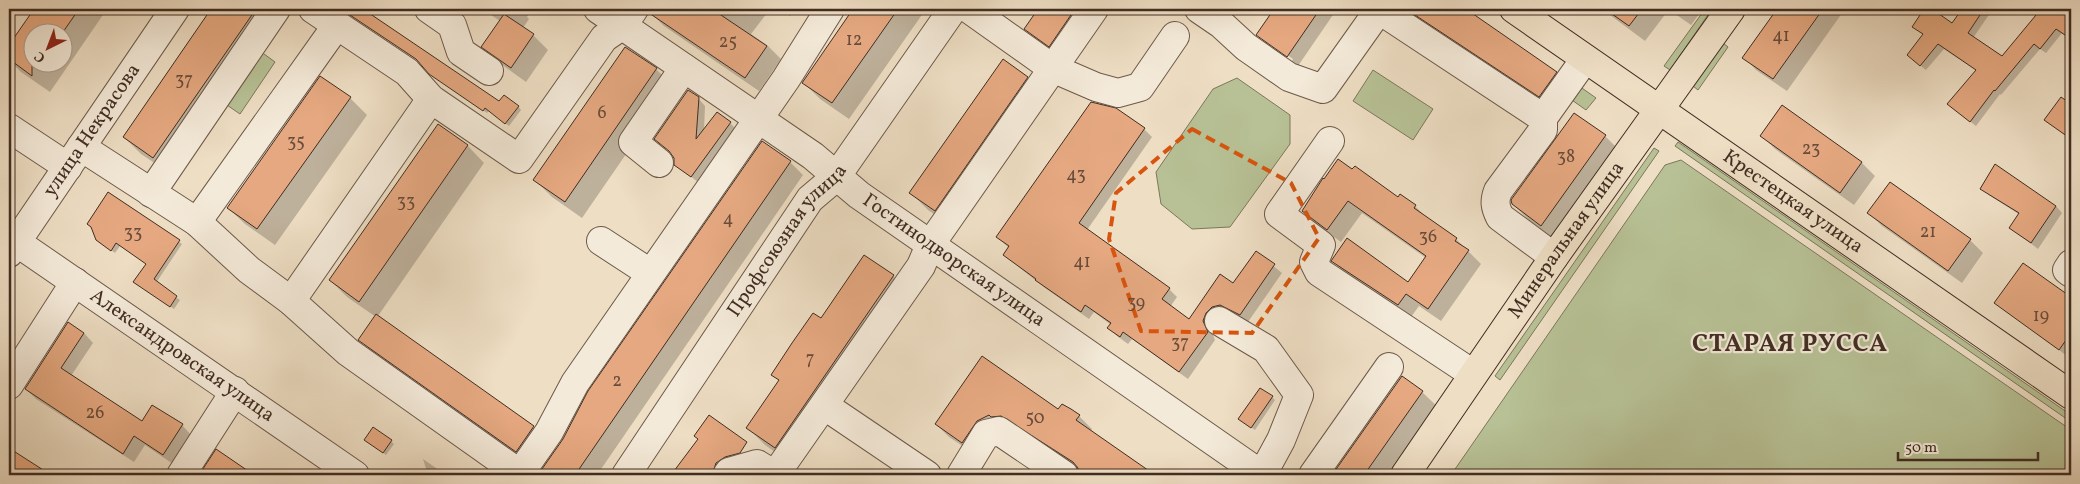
<svg xmlns="http://www.w3.org/2000/svg" width="2080" height="484" font-family="Vollkorn,serif">
  <style>
    .green { fill: #b7c195; stroke: #7c775c }
    .shadow { fill: #0003; fill-rule: evenodd }
    .building { fill: #e5a880; stroke: #402d22 }
    .lines { fill: none; stroke-linecap: round; stroke-linejoin: round }
    .minor-casing { stroke: #6c594a; stroke-width: 30 }
    .major-casing { stroke: #402d22; stroke-width: 30 }
    .minor { stroke: #f4ead9; stroke-width: 28 }
    .major { stroke: #eedec4; stroke-width: 28 }
    .marked { fill: none; stroke: #d7550e; stroke-width: 4; stroke-dasharray: 10 6; stroke-linejoin: round }
    .labels { text-anchor: middle; dominant-baseline: central; stroke-width: 4.5; stroke-linejoin: round; paint-order: stroke }
    .number-label { font-size: 18px; fill: #694c3a }
    .street-label { font-size: 20px; fill: #402d22; stroke: #f4ead9 }
    .district-label { font-size: 25px; font-weight: bold; letter-spacing: 1px; fill: #402d22; stroke: #f4ead9 }
  </style>
  <rect width="100%" height="100%" fill="#eedec4"/>
  <filter id="stains"><feTurbulence type="fractalNoise" baseFrequency=".004" numOctaves="4"/><feColorMatrix values="0 0 0 0 .2 0 0 0 0 .09 0 0 0 0 .02 0 0 0 .5 -.17"/></filter>
  <radialGradient id="worn" r=".72"><stop offset=".6" stop-color="#630" stop-opacity="0"/><stop offset="1" stop-color="#630" stop-opacity=".3"/></radialGradient>
  <path class="green" d="M1705,9H1712L1670,70L1664,66Z
    M1723,43L1728,47L1698,90L1693,86Z
    M260,51L275,62L240,114L224,103Z
    M1373,70L1433,109L1413,140L1353,101Z
    M1237,78L1290,115V144L1230,227L1192,229L1161,204L1156,172L1213,89Z
    M1579,86L1596,98L1586,110L1569,98Z
    M1678,142L2071,415V422L1675,146Z
    M1654,148L1659,151L1500,380L1495,376Z
    M1681,160L2071,430V475H1451L1665,165Z"/>
  <path class="shadow" d="M35,9H107L50,92L21,72L9,60V48ZM32,32H62V62H32Z
    M212,9H266L171,174L141,154L124,137Z
    M341,9H362L499,103L518,106L521,110L509,126L489,111L487,113L435,77L420,62Z
    M482,9H532L527,17L529,19L523,28L533,35L548,50L526,82L497,61L483,47L500,21Z
    M650,9H770L751,34L767,45L781,59L759,91L664,26L650,12Z
    M780,9H795L790,16Z
    M855,9H926L849,119L820,99L804,83Z
    M1040,9H1113L1104,12L1066,62L1042,46L1026,29Z
    M1275,9H1337L1298,66L1268,45L1258,35ZM1267,41L1293,59L1292,61L1267,44Z
    M1403,9H1464L1556,73L1566,83L1550,106Z
    M1602,9H1665L1667,12L1645,41Z
    M1668,9H1703L1691,25Z
    M1778,9H1845L1787,91L1756,70L1744,57Z
    M1926,9H1930L1953,24L1963,9H1993L1973,38L2002,58L2041,11L2037,9H2057L2071,20V40L2062,33L2046,53L2040,49L2001,95L2000,94L1976,126L1954,109L1977,71L1944,49L1926,70L1913,60L1923,35L1913,27Z
    M656,69L673,86L582,218L552,197L535,180Z
    M1027,78L1044,94L952,227L928,210L911,193Z
    M350,98L367,115L275,245L245,224L228,208Z
    M698,98L705,106L704,131L730,123L737,130L699,183L676,165L675,157Z
    M2061,99L2071,106V140L2046,120Z
    M1782,107L1862,163L1875,176L1854,205L1775,149L1762,136Z
    M1116,109L1144,129L1152,137L1087,230L1169,289L1177,297L1170,307L1189,320L1233,285L1256,252L1282,273L1248,322L1211,330L1215,340L1188,379L1132,339L1128,344L1117,336L1109,328L1111,325L1094,312L1089,319L1045,288L1004,255L1009,248L997,237Z
    M1575,114L1605,136L1622,153L1558,242L1530,221L1513,204Z
    M438,126L468,146L484,163L378,316L533,427L550,444L533,468L376,357L360,340L376,317L347,297L330,280Z
    M790,162L803,175L597,475H540L564,440Z
    M1323,180L1398,198L1415,206L1428,219L1456,239L1481,264L1441,321L1419,306L1411,317L1346,274L1333,261L1408,283L1426,258L1362,213L1341,242L1316,224L1303,211Z
    M1982,189L2056,206L2062,213L2038,249L2011,228L2020,215L1989,195Z
    M109,193L182,244L156,283L180,300L174,309L135,282L147,264L120,246L115,253L97,240Z
    M1869,213L1970,240L1983,253L1962,283L1882,226Z
    M864,256L893,276L910,293L792,464L765,445L748,428L779,381L773,374L821,320Z
    M2024,264L2071,299V350L2067,356L1996,303Z
    M84,333L93,343L71,376L142,422L182,425L191,435L173,464L145,445L134,462L36,399L26,389Z
    M982,357L1059,411L1079,416L1092,429L1090,432L1153,475H1080V470L1016,428L976,455L949,437L936,424Z
    M1402,377L1422,392L1439,408L1392,475H1333Z
    M1272,397L1275,400L1255,430L1243,422Z
    M699,439L743,442L716,475H673Z
    M391,441L394,444L386,455L369,443Z
    M217,451L251,475H201Z
    M12,452L48,475H9V457Z
    M423,459L446,475H428Z"/>
  <path class="building" d="M34,9H79L63,32H32V76L9,59V45Z
    M211,9H256L153,158L123,137Z
    M341,9H363L499,101L504,95L519,106L505,124L485,108L483,111L429,74L416,59Z
    M649,9H712L767,46L745,78L649,13Z
    M853,9H898L832,103L802,83Z
    M1038,9H1075L1049,47L1024,29Z
    M1274,9H1320L1287,57L1256,35Z
    M1406,9H1466L1557,72L1539,97Z
    M1605,9H1642L1629,26Z
    M1777,9H1823L1773,79L1742,58Z
    M1924,9H1932L1952,23L1962,9H1984L1968,33L2002,56L2041,9H2071V39L2056,29L2040,49L2034,44L1995,91L1994,90L1970,122L1947,104L1976,70L1938,44L1920,66L1907,55L1923,34L1912,27Z
    M504,14L534,34L511,68L481,47Z
    M625,47L657,68L565,202L533,180Z
    M1003,59L1028,77L935,211L909,193Z
    M320,76L351,97L257,229L227,208Z
    M688,90L699,97L696,139L717,112L731,122L691,177L674,165V158L669,151L654,139Z
    M2061,97L2071,104V139L2044,120Z
    M1091,102L1116,108L1145,128L1079,223L1170,288L1162,299L1189,319L1220,274L1233,283L1256,251L1275,264L1240,315L1220,305L1212,307L1206,313L1203,321L1208,332L1179,372L1123,332L1120,337L1107,328L1111,323L1085,305L1081,312L1035,280L1036,279L1003,255L1009,246L996,237Z
    M1782,105L1862,162L1840,193L1760,136Z
    M1574,113L1606,135L1541,226L1512,204L1511,200Z
    M438,124L468,145L359,302L329,280Z
    M762,141L791,161L575,475H551L542,469L563,439L588,391Z
    M1338,159L1352,169L1355,166L1398,197L1400,194L1416,205L1414,208L1457,238L1455,241L1469,250L1428,309L1406,294L1398,305L1331,261L1347,238L1408,282L1426,256L1348,201L1327,230L1302,211L1323,178L1324,179Z
    M1995,164L2056,206L2031,243L2009,228L2019,213L1980,189Z
    M1890,182L1971,239L1948,271L1867,213Z
    M108,192L180,240L154,279L177,296L170,307L133,282L146,264L116,243L111,251L96,240L91,227L87,224Z
    M864,255L894,275L775,448L746,428L779,380L771,375L792,343L813,313L821,318Z
    M2023,263L2071,297V333L2059,350L1994,303Z
    M376,314L534,426L516,452L358,340Z
    M68,322L84,333L61,368L142,421L152,405L183,424L163,455L134,436L123,454L25,389Z
    M982,356L1058,409L1062,404L1071,409L1080,415L1076,420L1155,475H1079L1078,468L1073,462L1001,416L991,417L989,415L977,421L962,443L935,424Z
    M1402,376L1423,391L1364,475H1332Z
    M1260,388L1273,396L1251,428L1238,419Z
    M709,415L747,442L740,453L725,457L716,463L712,475H671L698,439L694,436Z
    M373,427L392,440L383,453L364,440Z
    M9,448L51,475H9Z
    M216,449L254,475H199Z"/>
  <g class="lines">
    <g class="minor-casing">
      <g id="minor">
        <path d="M313,9L407,72L431,99L519,159L604,38L623,25L634,9"/>
        <path d="M429,9L452,25L461,52L489,71"/>
        <path id="s1" d="M598,9L813,156L859,195L1262,475L1281,440L1299,395L1266,349L1219,321"/>
        <path d="M969,9L1052,68L1096,87L1118,93L1140,87L1175,36"/>
        <path d="M1199,9L1221,24L1246,47L1289,77L1323,89L1379,10"/>
        <path d="M1378,9L1543,118"/>
        <path d="M9,128L68,167"/>
        <path d="M1330,141L1279,214L1321,245L1314,262L1319,272L1473,374"/>
        <path d="M81,147L197,222L249,270L291,301L348,352L520,474"/>
        <path d="M659,163L633,142L684,68"/>
        <path d="M151,193L276,9"/>
        <path d="M197,222L337,25"/>
        <path id="s2" d="M9,237L355,475"/>
        <path d="M601,241L650,273"/>
        <path id="s3" d="M9,253L175,9"/>
        <path d="M1554,257L1500,217C1495,207 1494,201 1498,191L1543,130V118L1585,59"/>
        <path d="M2071,264L2067,270L2071,273"/>
        <path d="M291,301L431,99"/>
        <path d="M9,385L75,282"/>
        <path d="M825,406L927,475"/>
        <path d="M181,475L235,391"/>
        <path d="M519,475L549,432L575,383L786,79L830,9"/>
        <path id="s4" d="M626,475L810,199L836,177L953,9"/>
        <path d="M727,475L729,472L757,464L775,475"/>
        <path d="M775,475L921,266L930,245L1094,9"/>
        <path d="M961,475L986,434L999,431L1064,475"/>
        <path d="M1313,475L1389,367"/>
      </g>
    </g>
    <g class="major-casing">
      <g id="major">
        <path id="s5" d="M1514,9L2071,395"/>
        <path id="s6" d="M1405,475L1554,257L1731,9"/>
      </g>
    </g>
    <use href="#minor" class="minor"/>
    <use href="#major" class="major"/>
  </g>
  <path class="marked" d="M1192,129L1291,183L1319,238L1252,333L1141,331L1109,239L1116,193Z"/>
  <g class="labels">
    <g class="number-label">
      <text x="1781" y="36">41</text>
      <text x="854" y="40">12</text>
      <text x="728" y="42">25</text>
      <text x="184" y="80">37</text>
      <text x="602" y="113">6</text>
      <text x="296" y="142">35</text>
      <text x="1811" y="149">23</text>
      <text x="1566" y="157">38</text>
      <text x="1076" y="175">43</text>
      <text x="406" y="202">33</text>
      <text x="728" y="219">4</text>
      <text x="1928" y="232">21</text>
      <text x="133" y="233">33</text>
      <text x="1428" y="237">36</text>
      <text x="1082" y="262">41</text>
      <text x="1136" y="303">39</text>
      <text x="2041" y="316">19</text>
      <text x="1180" y="343">37</text>
      <text x="810" y="359">7</text>
      <text x="617" y="381">2</text>
      <text x="95" y="413">26</text>
      <text x="1035" y="418">50</text>
    </g>
    <g class="street-label">
      <text stroke="none"><textPath href="#s3" startOffset="148">улица Некрасова</textPath></text>
      <text stroke="none"><textPath href="#s5" startOffset="339">Крестецкая улица</textPath></text>
      <text stroke="none"><textPath href="#s6" startOffset="285">Минеральная улица</textPath></text>
      <text stroke="none"><textPath href="#s4" startOffset="285">Профсоюзная улица</textPath></text>
      <text stroke="none"><textPath href="#s1" startOffset="436">Гостинодворская улица</textPath></text>
      <text stroke="none"><textPath href="#s2" startOffset="210">Александровская улица</textPath></text>
    </g>
    <g class="district-label">
      <text x="1790" y="344">СТАРАЯ РУССА</text>
    </g>
  </g>
  <rect width="2080" height="484" fill="none" stroke="#eedec4" stroke-width="30"/>
  <rect x="10" y="10" width="2060" height="464" fill="none" stroke="#402d22" stroke-width="2.5"/>
  <rect x="15" y="15" width="2050" height="454" fill="none" stroke="#402d22"/>
  <g transform="translate(48 48) rotate(222)"><circle r="24" fill="#f4ead9" stroke="#ac9e90"/>
  <path d="M0-4L9 19L0 12L-9 19Z" fill="#8f2418"/>
  <text y="-8" font-size="14" font-weight="bold" text-anchor="middle" fill="#402d22">С</text>
  </g>
  <path d="M1898 452v8h140v-8" fill="none" stroke="#402d22" stroke-width="2.5"/>
  <text x="1905" y="452" font-size="15" fill="#402d22" stroke="#f4ead9" stroke-width="4" paint-order="stroke">50 m</text>
  <rect width="100%" height="100%" filter="url(#stains)"/>
  <rect width="100%" height="100%" fill="url(#worn)"/>
</svg>
